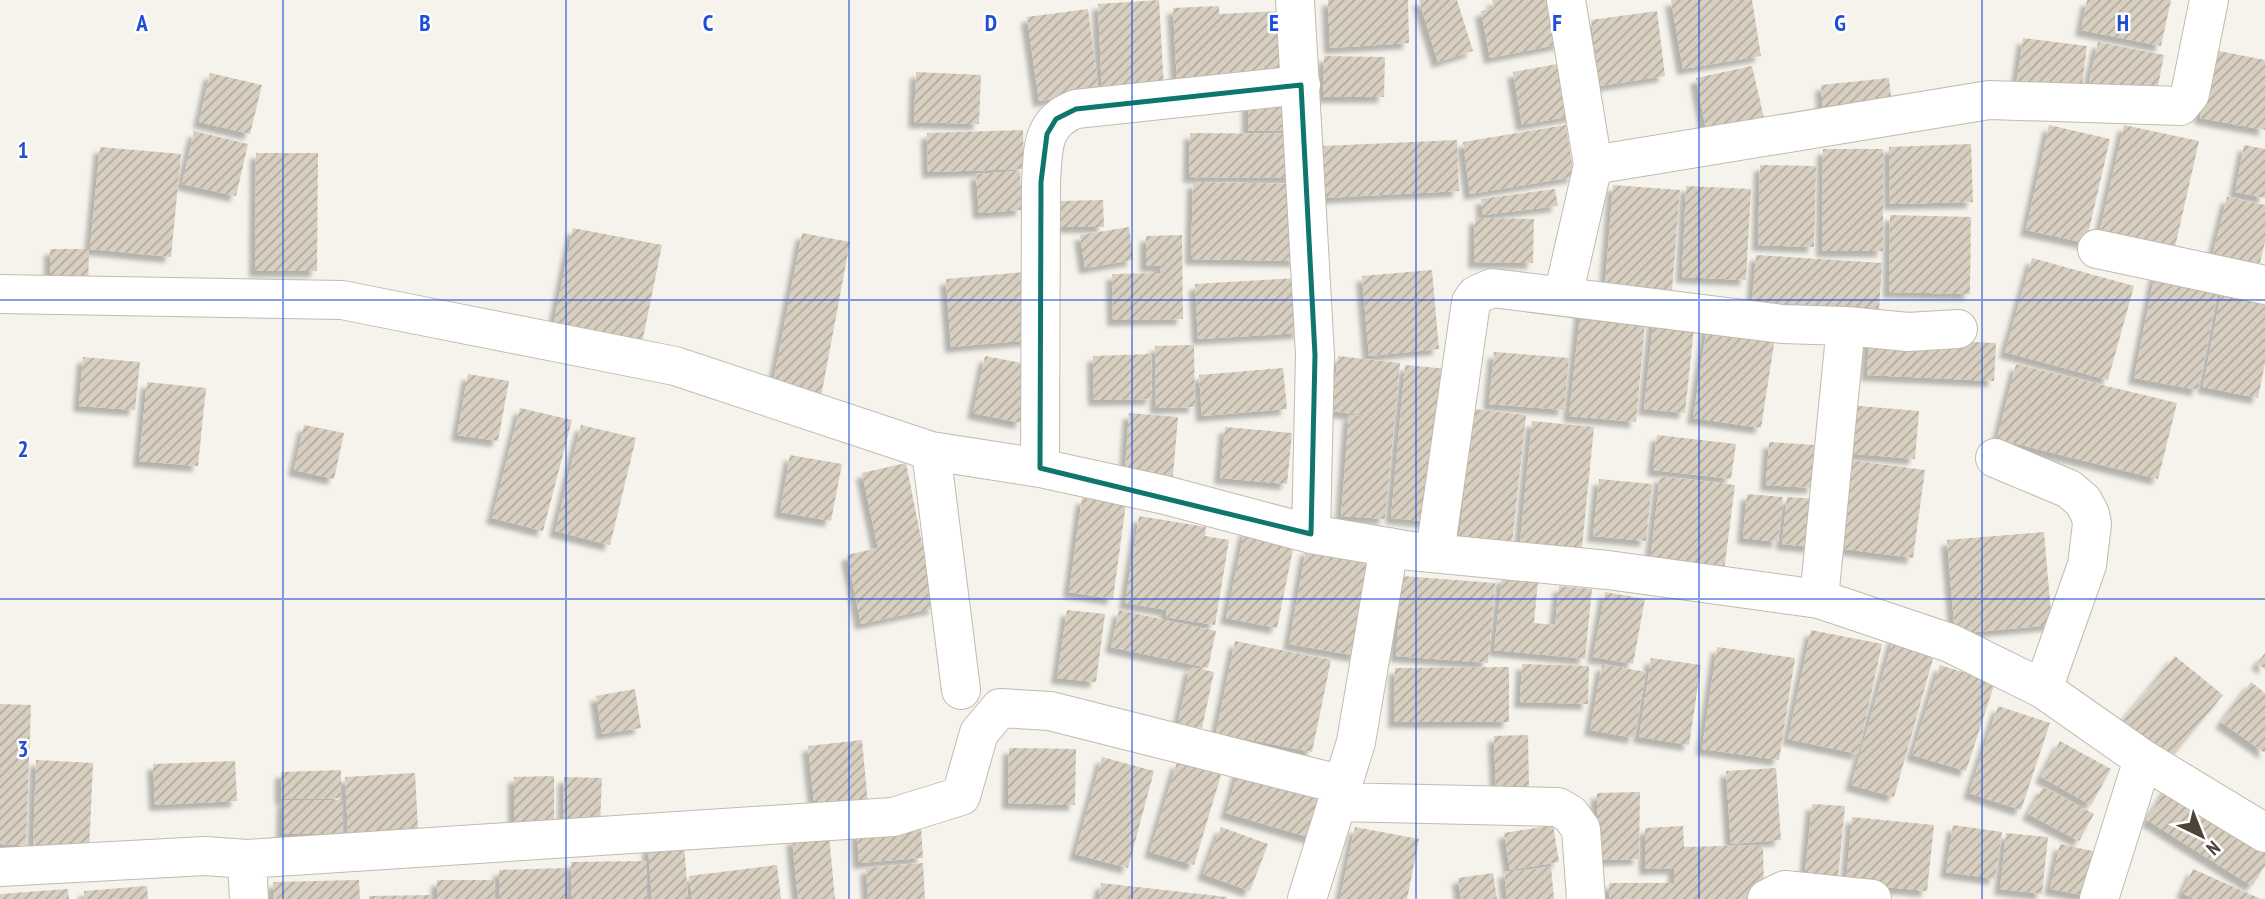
<svg xmlns="http://www.w3.org/2000/svg" width="2265" height="899" font-family="'PT Sans Narrow',sans-serif">
  <style>
    .building { fill: url(#building-hatch); filter: url(#shadow) }
    .lines { fill: none; stroke-linecap: round; stroke-linejoin: round }
    .street-casing { stroke: #c2bbae; stroke-width: 40 }
    .street { stroke: #fff; stroke-width: 38 }
    .marked { fill: none; stroke: #0f766e; stroke-width: 5; stroke-linejoin: round }
    .grid { fill: none; stroke: #1d4ed8; stroke-width: 2; stroke-opacity: 0.55 }
    .grid-label { font-size: 23px; text-anchor: middle; font-weight: bold; fill: #1d4ed8; stroke: #fff; stroke-width: 5; stroke-linejoin: round; paint-order: stroke }
  </style>
  <defs>
    <pattern id="building-hatch" width="6" height="6" patternUnits="userSpaceOnUse" patternTransform="scale(1.75)"><rect width="6" height="6" fill="#d8cfc1"/><path d="M-1 1l2-2M0 6l6-6M5 7l2-2" fill="none" stroke="#b1aa9e"/></pattern>
    <filter id="shadow"><feDropShadow dx="-6" dy="6" stdDeviation="2" flood-color="#0004"/></filter>
  </defs>
  <rect width="100%" height="100%" fill="#f6f3ec"/>
  <path class="building" d="M1159,0L1164,88L1102,92L1098,4Z
    M1328,0H1408L1409,43L1330,48Z
    M1419,0H1457L1473,51L1438,62Z
    M1492,0H1552L1561,44L1490,58L1481,11L1494,8Z
    M1671,0H1752L1761,56L1683,69Z
    M2087,0H2171L2161,46L2081,30Z
    M1219,6V14L1281,11L1284,78L1177,83L1173,8Z
    M1088,9L1099,93L1039,101L1027,17Z
    M1657,11L1665,76L1600,86L1591,20Z
    M2023,38L2087,46L2081,94L2016,86Z
    M2098,42L2164,55L2156,96L2089,82Z
    M2214,50L2265,60V130L2200,118Z
    M1324,56L1385,57L1384,97H1323Z
    M1568,62L1578,115L1522,125L1513,72Z
    M1752,66L1764,118L1706,130L1696,78Z
    M916,72L981,75L979,124L914,122Z
    M210,73L262,85L250,134L199,122Z
    M1889,78L1893,113L1824,121L1821,85Z
    M1295,102L1294,130L1248,131V103Z
    M1566,125L1574,177L1470,194L1463,142Z
    M2049,125L2110,139L2086,243L2026,230Z
    M2124,125L2199,141L2175,247L2100,230Z
    M1023,130L1024,169L928,172L927,133Z
    M194,131L248,144L236,196L182,184Z
    M1190,133L1299,134L1298,178L1189,177Z
    M1457,140L1459,191L1324,198L1322,146Z
    M1971,144L1973,202L1890,204L1889,147Z
    M2244,145L2265,149V198L2235,192Z
    M100,147L181,154L171,257L90,249Z
    M1823,149H1883V251H1822Z
    M256,153H318L317,271H255Z
    M1760,165L1816,166L1814,247L1758,245Z
    M1020,171L1022,210L979,213L976,174Z
    M1193,182L1299,184L1297,261L1191,259Z
    M1613,185L1680,190L1672,291L1605,285Z
    M1686,186L1751,189L1746,280L1682,277Z
    M1555,189L1558,206L1483,215L1481,199Z
    M2227,197L2265,205V242L2260,263L2213,253Z
    M1103,200L1104,227H1060V201Z
    M1890,215L1971,217L1970,294L1889,292Z
    M1475,218L1534,219L1533,263L1474,262Z
    M1129,227L1133,260L1085,268L1080,235Z
    M573,228L662,245L642,343L553,326Z
    M802,233L850,242L821,397L772,388Z
    M1182,235L1183,319L1113,320L1112,274L1161,273L1160,266H1146V236Z
    M50,249H89L88,291H50Z
    M1756,255L1882,263L1879,310L1752,302Z
    M2032,258L2134,286L2108,380L2005,352Z
    M1432,270L1439,349L1369,356L1362,276Z
    M1025,272L1031,340L951,347L946,279Z
    M2155,273L2219,285L2198,390L2134,378Z
    M1297,278L1300,333L1198,339L1195,284Z
    M2223,283L2265,291V363L2258,398L2203,387Z
    M1581,306L1646,312L1636,422L1569,416Z
    M1654,315L1695,318L1685,413L1644,409Z
    M1708,320L1776,331L1761,428L1693,418Z
    M1869,337L1996,343L1994,381L1867,375Z
    M1194,345L1195,407L1156,408L1155,346Z
    M1494,352L1569,358L1564,410L1489,404Z
    M1151,354L1152,399L1094,400L1093,356Z
    M985,356L1033,365L1021,423L973,413Z
    M1338,356L1400,363L1385,519L1341,516L1349,415L1376,417L1331,411Z
    M83,357L140,362L135,410L79,406Z
    M2016,364L2177,403L2158,479L1997,439Z
    M1405,365L1448,369L1433,522L1391,518Z
    M1283,368L1287,409L1202,416L1199,375Z
    M468,374L509,381L498,441L457,435Z
    M147,382L206,388L198,466L139,461Z
    M1848,405L1919,411L1915,459L1845,453Z
    M520,408L572,420L543,531L492,518Z
    M1474,409L1526,415L1511,553L1458,548Z
    M1129,413L1178,417L1172,487L1124,483Z
    M1532,421L1594,427L1582,548L1520,542Z
    M304,425L344,433L334,479L294,470Z
    M581,425L636,438L610,545L555,531Z
    M1225,427L1292,433L1287,484L1220,478Z
    M1657,435L1736,444L1731,479L1653,470Z
    M1769,442L1816,445L1813,488L1766,485Z
    M790,455L842,464L831,521L780,512Z
    M1849,460L1925,470L1913,558L1836,548Z
    M906,463L935,608L861,624L847,555L878,548L862,473Z
    M1660,476L1735,485L1724,571L1650,562Z
    M1599,479L1652,484L1646,541L1593,536Z
    M1747,494L1783,497L1778,542L1743,538Z
    M1787,497L1817,499L1812,547L1782,544Z
    M1082,498L1126,503L1113,599L1069,592Z
    M1139,516L1206,527L1205,536L1229,540L1215,625L1166,617L1167,610L1125,603Z
    M1245,529L1295,539L1277,628L1226,618Z
    M2044,532L2052,625L1955,634L1947,540Z
    M1306,549L1374,560L1357,656L1289,644Z
    M1402,576L1495,583L1488,663L1396,656Z
    M1502,577L1538,581L1534,623L1555,625L1559,586L1592,589L1585,659L1494,650Z
    M1605,592L1645,599L1633,664L1593,657Z
    M1067,610L1105,614L1096,682L1057,678Z
    M1119,610L1216,631L1208,668L1111,647Z
    M1811,630L1882,644L1858,754L1788,739Z
    M1894,636L1936,648L1894,797L1851,785Z
    M1235,641L1331,660L1312,752L1216,733Z
    M1717,647L1795,658L1779,760L1702,749Z
    M2265,653V669L2257,663Z
    M2175,656L2223,695L2171,758L2123,720Z
    M1651,658L1701,665L1689,745L1639,737Z
    M1522,664L1589,666L1588,704L1520,702Z
    M1602,664L1646,672L1634,738L1590,730Z
    M1940,665L1995,682L1966,771L1912,755Z
    M1190,667L1214,672L1202,728L1178,723Z
    M1509,667V722H1394L1395,668Z
    M2251,682L2265,693V753L2221,722Z
    M635,689L641,728L602,734L596,696Z
    M0,704L31,705L26,845L0,844Z
    M1998,706L2050,723L2021,810L1969,793Z
    M1528,735L1529,788L1496,789L1494,736Z
    M862,740L868,804L815,810L808,746Z
    M2060,741L2111,769L2091,805L2041,777Z
    M1009,748L1076,749L1075,805L1008,803Z
    M1102,757L1154,771L1128,868L1075,854Z
    M36,760L93,763L89,852L33,850Z
    M235,761L237,801L155,805L153,764Z
    M1177,762L1221,775L1194,865L1150,852Z
    M1239,768L1328,794L1315,839L1226,813Z
    M1776,768L1781,840L1731,844L1726,771Z
    M341,770V798L281,799V772Z
    M415,773L419,847L349,851L345,777Z
    M554,776V827H514V777Z
    M564,777L602,778L600,825H563Z
    M2169,784L2265,844V866L2252,886L2147,820Z
    M2043,787L2094,814L2079,841L2028,814Z
    M1640,792L1639,859L1597,860V793Z
    M283,800H343V834H282Z
    M1812,804L1845,806L1838,877L1805,874Z
    M1852,817L1934,825L1927,891L1846,883Z
    M1553,825L1559,862L1510,870L1504,833Z
    M1953,825L2002,832L1995,879L1946,872Z
    M1683,826L1684,847L1763,845L1764,899H1609V883H1674V868L1645,869V828Z
    M921,827L923,858L859,863L857,832Z
    M1221,827L1268,844L1250,891L1203,874Z
    M1355,827L1419,839L1407,899H1340Z
    M2006,833L2048,837L2042,894L2000,889Z
    M829,835L835,899H798L792,839Z
    M684,843L688,899H652L648,846Z
    M2060,844L2097,852L2087,896L2050,889Z
    M647,861V899H571V862Z
    M923,863L925,899H868L866,868Z
    M777,865L781,899H692L689,876Z
    M1551,867L1554,899H1507L1504,872Z
    M566,868V899H499V870Z
    M2193,869L2261,899H2194L2182,893Z
    M1493,873L1497,899H1461L1458,878Z
    M359,880L360,899H273V882Z
    M437,880H494L495,899H437Z
    M1101,883L1227,897L1226,899H1099Z
    M147,886L148,899H84V891Z
    M68,889L69,899H0V894Z
    M432,895V899H369V896Z"/>
  <g class="lines">
    <g class="street-casing">
      <path id="street" d="M1295,0L1315,355L1311,534
        M1593,165L1989,100L2180,106L2190,94L2209,0
        M2097,249L2265,285
        M0,294L342,300L675,366L931,451L1040,468L1165,495L1311,534L1411,551L1608,570L1819,599L1950,643L2043,689L2143,759L2265,833
        M1563,296L1593,165L1566,0
        M931,451L961,690
        M1995,458L2069,489L2083,501L2090,514L2092,524L2087,565L2043,689
        M1040,468L1041,182C1043,149 1041,122 1076,109L1301,85
        M1435,553L1471,302L1476,295L1492,288L1782,324L1846,326L1908,332L1958,329
        M1819,599L1846,326
        M1337,802L1558,807L1570,814L1581,829L1586,899
        M247,859L249,899
        M0,867L205,856L247,859L893,817L961,796L979,733L1000,708L1050,711L1343,785
        M1307,899L1356,742L1389,547
        M1767,899L1785,890L1872,899
        M2099,899L2143,759"/>
    </g>
    <use href="#street" class="street"/>
  </g>
  <path class="marked" d="M1301,85L1315,355L1311,534L1040,468L1041,182L1047,134L1056,119L1076,109Z"/>
  <path class="grid" d="M283,0V899M566,0V899M849,0V899M1132,0V899M1416,0V899M1699,0V899M1982,0V899M0,300H2265M0,599H2265"/>
  <g class="grid-label">
    <text x="142" y="31">A</text>
    <text x="425" y="31">B</text>
    <text x="708" y="31">C</text>
    <text x="991" y="31">D</text>
    <text x="1274" y="31">E</text>
    <text x="1557" y="31">F</text>
    <text x="1840" y="31">G</text>
    <text x="2123" y="31">H</text>
    <text x="23" y="158">1</text>
    <text x="23" y="457">2</text>
    <text x="23" y="757">3</text>
  </g>
  <g transform="translate(2202 836) rotate(137)" stroke="#ffffff" stroke-width="5" paint-order="stroke">
  <path d="M0-5L12 26L0 18L-12 26Z" fill="#4b4439"/>
  <text y="-10" font-size="19" font-weight="bold" text-anchor="middle" fill="#4b4439">N</text>
  </g>
</svg>
